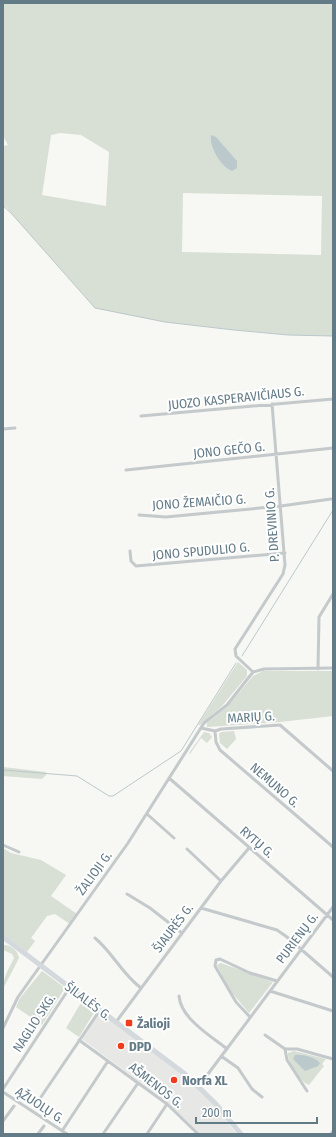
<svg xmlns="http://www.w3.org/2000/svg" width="336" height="1137" font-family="'Fira Sans Condensed',sans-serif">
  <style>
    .built { fill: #e7e8e6 }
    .green { fill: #d8dfd4; fill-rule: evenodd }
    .water { fill: #bbc9cd }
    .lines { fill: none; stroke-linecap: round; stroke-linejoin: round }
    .stream { stroke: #bbc9cd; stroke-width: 1 }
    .street { stroke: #c4c9cc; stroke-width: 3 }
    .primary { stroke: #d4d9dd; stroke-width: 5 }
    .poi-dot { fill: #f03c1a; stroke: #fff; stroke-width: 1.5 }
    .labels { text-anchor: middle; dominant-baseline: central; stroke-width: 4; stroke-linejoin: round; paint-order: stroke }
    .street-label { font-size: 13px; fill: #637a87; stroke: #fff }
    .poi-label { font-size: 13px; font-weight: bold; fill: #637a87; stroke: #fff; text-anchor: start }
  </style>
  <rect width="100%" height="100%" fill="#f7f7f3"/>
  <path class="built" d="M100,1012L187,1078L207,1097L237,1134H200L167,1102L82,1039Z"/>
  <path class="green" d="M3,3H333V336L288,335L234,330L165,322L95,308L11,213L6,207L3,208V146L8,145L3,136ZM60,133L81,135L109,152L106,206L42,195L51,135ZM183,193L322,196L321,255L182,252Z
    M238,662L247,670V676L222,706L200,725H198Z
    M263,671H333V716L280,722L207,727V723L227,707L253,676Z
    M234,731L236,739L227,749L220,743L219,734L221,732Z
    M204,732L209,733L212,737L207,743L201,738L190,754L189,753Z
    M3,767L46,772V775L42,779L3,776Z
    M3,848L11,853L41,860L66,875L51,896L77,914L70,924L55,914L47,916L31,938L35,941L27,952L3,934Z
    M4,945C11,945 18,951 19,958L3,989C3,976 9,969 14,958L12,954L3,950Z
    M221,963L273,982L249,1013L229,989L217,965Z
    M42,971L65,988L42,1025L16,1007L20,998Z
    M82,1001L95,1011L79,1037L66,1028Z
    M294,1051L326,1059L322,1064L324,1066L309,1085C300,1082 287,1062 288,1053Z"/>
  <path class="water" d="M211,135L216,137L237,161V168L232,171C221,167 209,147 211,135Z
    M295,1055C302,1054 315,1057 320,1063L318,1066L305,1071L293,1059Z"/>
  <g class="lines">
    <path class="stream" d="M3,206L11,213L95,308L165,322L234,330L288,335L333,336
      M242,656L333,510
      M3,770L77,776L109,796H113L181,751L236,663"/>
    <path class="street" d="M141,416L333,399
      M3,429L15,428
      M126,470L333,448
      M139,515L166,517L281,506L331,499
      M130,551L131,561L136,566L285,553
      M318,669L319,617L333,594
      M253,672L236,656L235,649L283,574L285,565L272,404
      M201,728L215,731L221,729L280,725L333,771
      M215,731L216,742L220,750L333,847
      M169,778L333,920
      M147,814L174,838
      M3,845L19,852
      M187,849L221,881
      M127,894L150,908L182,933
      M201,908L277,930L287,937L333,977
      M95,938C113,953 122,974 141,988
      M270,991L333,1011
      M179,996C181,1019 211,1036 227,1049
      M250,1017L236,1002L215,966L216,960L220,959L250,973L277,981
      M116,1022L221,881L249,848
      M3,1028L18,997L128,843L204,723L227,705L253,672L264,669L333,668
      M265,1035L285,1049H297L333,1059
      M79,1040L167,1104L198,1134
      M285,1049L287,1060L307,1091
      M221,1056L238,1068L252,1089L262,1097
      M199,1086L333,907
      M3,1089L70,987
      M3,1092L67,1134
      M41,1097L100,1010
      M3,1121L14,1106
      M62,1131L108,1061
      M38,1134L44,1126
      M103,1134L138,1083
      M147,1134L167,1104
      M331,1134L333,1131"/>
    <path class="primary" d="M3,937L185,1074L216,1104L241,1134"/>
  </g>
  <g class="poi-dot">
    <rect x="125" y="1019" width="8" height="8" rx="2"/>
    <circle cx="121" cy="1046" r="4"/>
    <circle cx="174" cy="1080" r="4"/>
  </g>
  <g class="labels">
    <g class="street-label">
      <text transform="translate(236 398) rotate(-6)">JUOZO KASPERAVIČIAUS G.</text>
      <text transform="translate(229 450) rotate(-6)">JONO GEČO G.</text>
      <text transform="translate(199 502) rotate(-4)">JONO ŽEMAIČIO G.</text>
      <text transform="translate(272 525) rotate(-94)">P. DREVINIO G.</text>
      <text transform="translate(201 551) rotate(-5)">JONO SPUDULIO G.</text>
      <text transform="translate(251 717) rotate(-3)">MARIŲ G.</text>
      <text transform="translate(275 785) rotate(41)">NEMUNO G.</text>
      <text transform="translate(257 842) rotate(41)">RYTŲ G.</text>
      <text transform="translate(94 873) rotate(-54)">ŽALIOJI G.</text>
      <text transform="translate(173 928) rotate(-53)">ŠIAURĖS G.</text>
      <text transform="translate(297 938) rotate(-53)">PURIENŲ G.</text>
      <text transform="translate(88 1001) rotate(37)">ŠILALĖS G.</text>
      <text transform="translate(34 1023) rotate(-57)">NAGLIO SKG.</text>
      <text transform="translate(156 1085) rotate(38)">AŠMENOS G.</text>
      <text transform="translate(40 1105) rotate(33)">ĄŽUOLŲ G.</text>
    </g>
    <g class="poi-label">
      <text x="137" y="1023">Žalioji</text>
      <text x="129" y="1046">DPD</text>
      <text x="182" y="1080">Norfa XL</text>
    </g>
  </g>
  <rect width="336" height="1137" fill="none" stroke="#637a87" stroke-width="8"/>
  <path d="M196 1117v6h121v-6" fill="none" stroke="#637a87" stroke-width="2"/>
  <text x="202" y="1117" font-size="12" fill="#637a87" stroke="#ffffff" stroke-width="3" paint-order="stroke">200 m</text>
</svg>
